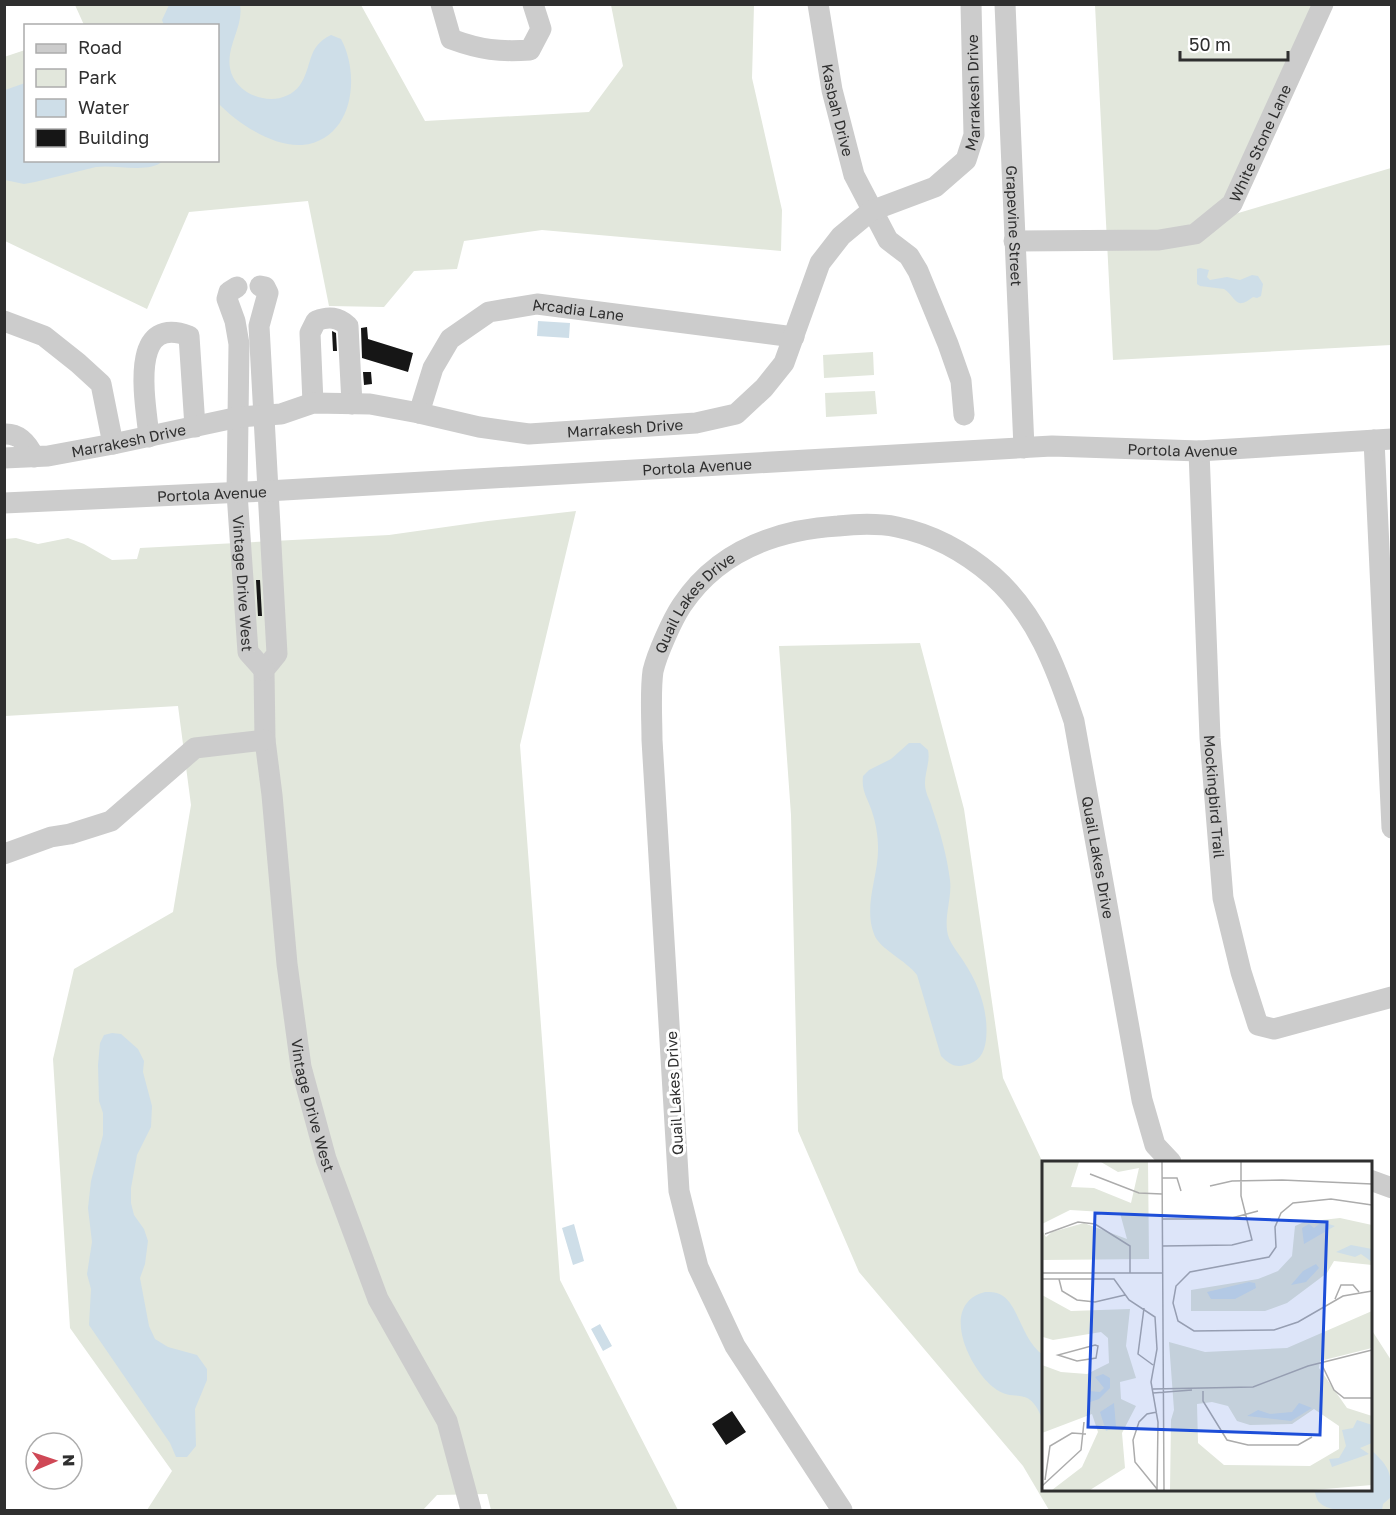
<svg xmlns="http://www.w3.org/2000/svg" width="1396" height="1515" font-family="'Golos Text',sans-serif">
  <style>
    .green { fill: #e2e7dc }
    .water { fill: #cedee8 }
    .building { fill: #161616 }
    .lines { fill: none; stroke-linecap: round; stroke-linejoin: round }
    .minor { stroke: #ccc; stroke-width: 21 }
    .labels { text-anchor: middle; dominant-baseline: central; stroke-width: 6; stroke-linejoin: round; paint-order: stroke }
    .street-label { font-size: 15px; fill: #2f2f2f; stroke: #fff }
    .inset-road { fill: none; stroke: #acacac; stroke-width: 1.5 }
    .view { fill: #1d4ed8; fill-opacity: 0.15; stroke: #1d4ed8; stroke-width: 3 }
    .inset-edge { fill: none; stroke: #2f2f2f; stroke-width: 3 }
  </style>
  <rect width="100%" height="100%" fill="#fff"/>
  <path class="green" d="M75,5H361L425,121L589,112L623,66L611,5H754L752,78L782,210L781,251L542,230L464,241L457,269L414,271L384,307L329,306L308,201L189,212L147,309L5,241L4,57L25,50L26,160H218V26L84,25Z
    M1095,5H1316L1235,214L1391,168V345L1113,360Z
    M873,352L874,375L824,378L823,355Z
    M875,391L877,414L826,417L825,393Z
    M576,511L520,745L560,1280L678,1510H491L487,1494L437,1495L423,1510H147L172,1471L70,1328L53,1059L74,969L173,912L191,805L178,706L5,716V539L16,538L38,544L68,538L84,544L112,560L137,559L140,548L389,535L488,521Z
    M920,643L964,809L1003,1078L1043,1163L1044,1490H1370L1371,1329L1391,1360V1510H1049L1023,1466L859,1272L798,1131L791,815L779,646Z"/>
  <path class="water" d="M169,5H240C244,26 226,46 230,68C235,98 281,111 300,85C313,66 306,47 331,35L341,39C361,76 353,140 302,145C273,147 237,123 218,103V26L164,25L162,20Z
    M25,83L26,160L163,161C149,174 115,164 96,167L35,182L24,184L5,180V90Z
    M1200,268L1209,270L1207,277L1210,280L1227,277L1240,280L1252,275L1258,276L1263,284L1261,296L1257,298L1253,297C1235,311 1237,298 1224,289L1200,286L1197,284V269Z
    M538,321L570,323L569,338L537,336Z
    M909,743H920L928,750C931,764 922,777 926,791C927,797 931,802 932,808C940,831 947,856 950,880C952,897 945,913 947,930C948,942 958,952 964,962C979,985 989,1012 986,1040C984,1054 979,1062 965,1065C954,1068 948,1063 941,1056L917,975C906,960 879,949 874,934C863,906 879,875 878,847C878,837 876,824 873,815C869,799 861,793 863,776L869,770L891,759Z
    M112,1033L121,1034L138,1049L144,1061L143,1072L152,1106L151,1127L137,1155L131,1188V1203L134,1215L144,1229L148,1241L145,1264L140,1278L149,1326L155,1339L168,1347L197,1355L207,1369V1380L195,1409L196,1446L187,1457H176L170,1443L89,1325L91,1289L87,1274L92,1242L88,1208L91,1181L103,1135V1113L99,1101L98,1065L100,1043L104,1035Z
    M574,1224L584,1261L573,1265L562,1228Z
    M985,1292C991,1292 998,1292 1003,1296C1019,1307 1022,1340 1043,1355V1421C1028,1381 1016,1406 993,1387C968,1367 939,1304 985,1292Z
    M600,1324L612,1346L603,1351L591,1329Z
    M1371,1450C1389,1466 1392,1473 1391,1497L1383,1504L1382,1510C1367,1511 1331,1514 1320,1503C1316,1500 1316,1494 1314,1490H1370Z"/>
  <path class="building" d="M367,327L368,339L413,353L408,372L362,358L361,328Z
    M332,331L336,333L337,351H333Z
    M363,372H371L372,384L364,385Z
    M256,580H260L262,616H258Z
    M732,1411L746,1432L726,1445L712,1424Z"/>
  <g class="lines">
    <g class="minor">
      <path d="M441,4L451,39C481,50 499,52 530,50L541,29L533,4"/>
      <path id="s1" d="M818,4L832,90L854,175L888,240L909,256L918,271L948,344L961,381L964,415"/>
      <path id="s2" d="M1005,4L1024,448"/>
      <path id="s3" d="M1014,241L1159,240L1195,234L1232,204L1323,4"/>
      <path id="s4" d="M260,286L265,287L268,293L259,326L277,654L264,670L265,740L272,795L287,964L301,1067L326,1159L378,1299L447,1421L471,1510"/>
      <path id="s5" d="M237,287L229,292L227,299L235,321L239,344L237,493L248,652L264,670"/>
      <path d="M4,321L44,336L78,363L101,384L113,444"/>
      <path d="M313,403L310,333L316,321C329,316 338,317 348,326L352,404"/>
      <path id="s6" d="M419,413L433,368L450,339L489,312L537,304L794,337"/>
      <path d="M4,434C20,433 28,444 34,457"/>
      <path d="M149,437C146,404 127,313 189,336L195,427"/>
      <path d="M1374,440L1392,828"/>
      <path id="s7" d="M1199,451L1210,738L1223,898L1241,972L1258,1025L1274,1029L1392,997"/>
      <path id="s8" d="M4,458L48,456L113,444L239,417L281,414L313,403L370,404L419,413L479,427L529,434L696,423L736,414L764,388L784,363L820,263L841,236L871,211L935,187L966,160L974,135L971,4"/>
      <path id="s9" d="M4,503L267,491L1052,446L1199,451L1392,439"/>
      <path d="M4,854L51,837L70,834L111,821L195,748L265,740"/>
      <path d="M1370,1180L1392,1188"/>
      <path id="s10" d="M842,1510L735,1346L698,1267L679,1191L652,740C652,719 650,692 653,671C657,654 672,620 682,605C718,551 775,530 838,526C857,524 877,523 897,527C932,534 965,552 993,576C1036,614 1056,667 1074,721L1142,1100L1155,1145L1171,1162"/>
    </g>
  </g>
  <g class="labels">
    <g class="street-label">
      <text stroke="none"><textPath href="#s8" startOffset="1170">Marrakesh Drive</textPath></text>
      <text stroke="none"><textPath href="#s1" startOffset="108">Kasbah Drive</textPath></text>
      <text stroke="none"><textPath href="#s3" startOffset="296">White Stone Lane</textPath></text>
      <text stroke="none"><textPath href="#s2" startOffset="222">Grapevine Street</textPath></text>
      <text stroke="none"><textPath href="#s6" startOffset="218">Arcadia Lane</textPath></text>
      <text stroke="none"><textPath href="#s8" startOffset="630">Marrakesh Drive</textPath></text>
      <text stroke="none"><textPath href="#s8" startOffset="126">Marrakesh Drive</textPath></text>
      <text stroke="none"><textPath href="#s9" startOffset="1180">Portola Avenue</textPath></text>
      <text stroke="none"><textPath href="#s9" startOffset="694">Portola Avenue</textPath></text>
      <text stroke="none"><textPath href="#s9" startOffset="208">Portola Avenue</textPath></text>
      <text stroke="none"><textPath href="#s5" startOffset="303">Vintage Drive West</textPath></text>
      <text stroke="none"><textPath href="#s10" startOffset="964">Quail Lakes Drive</textPath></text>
      <text stroke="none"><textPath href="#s7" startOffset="346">Mockingbird Trail</textPath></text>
      <text stroke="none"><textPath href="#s10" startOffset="1611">Quail Lakes Drive</textPath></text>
      <text transform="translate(674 1093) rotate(-93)">Quail Lakes Drive</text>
      <text stroke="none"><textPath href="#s4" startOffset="834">Vintage Drive West</textPath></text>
    </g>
  </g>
  <g transform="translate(1042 1161)">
    <rect width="330" height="330" fill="#fff"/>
    <path d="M0,1H37L29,26L52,27L89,42L97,7L76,11L59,1H106L107,98L0,99V69L4,76L10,71L42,62L85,78L78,52L28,49L0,63ZM298,57L330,64V104L292,100L285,112L245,142L223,150H149V129L216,118L236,110L250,95L253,65L262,61ZM0,134L29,150L88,148L84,185L94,217L78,221L79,238L94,245L80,272L83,307L48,329H10L40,306L56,271L50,253L0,272V204L19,211L45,213L67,202L66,177L59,171L11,179L1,176ZM330,150V187L278,200L277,207L305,247L330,255V324L271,329H128L129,259L132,249L127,181L163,191L245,187ZM170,241L186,245L195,260L208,264L250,263L272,248L297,265V288L268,305L182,304L156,282L155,243Z" fill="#e2e7dc" fill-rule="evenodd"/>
    <path d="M280,61L293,65L262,83L260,67L267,63L272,67ZM309,84L330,88V101L319,93L313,96L294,91ZM274,103L277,107L264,121L249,124L261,110ZM207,121L213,122L214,127L193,138H169L165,131ZM61,213L68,217V227L57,238L48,241L47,230L58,231L62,227L53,216ZM72,242L74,266L64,270L58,251ZM257,242L270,247L249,260L205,255L216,249L228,253L250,251ZM315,259L330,264V282L318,287L327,293L290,306L287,298L297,297L304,285L300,269L311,267Z" fill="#cedee8"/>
    <path class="inset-road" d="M120,1L122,329M48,13L97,32L120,33M120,17H135L139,30M168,25L190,20L240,19L330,23M330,44L289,38L251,42L239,52L233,66L234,86L227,96L148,111L134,125L131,142L136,160L152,170L232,169L256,161L301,135L330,130M121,58H186L216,50M3,73L36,61L53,63L88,85V112M121,85L190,84L210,79L199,35V1M0,112H120M0,118H72L87,139L113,156L115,188L109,221L116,261L115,329M17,118L20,130L35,139L53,141L83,134M293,138L299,124H311L317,131M102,147L96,193L111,204M53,184L56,185L54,197L35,200L16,194ZM279,202L292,229L302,237H330M111,228L211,226L266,205L330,189M161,230V240L185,279L206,284H256L270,276M111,232L150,229M115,251L105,253L97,261L91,279L93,301L115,328M3,319L8,285L30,272L44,273M0,325L39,289L42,261"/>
    <path class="view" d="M53,52L285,61L278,274L46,266Z"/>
    <rect width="330" height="330" class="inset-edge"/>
  </g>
  <rect width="1396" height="1515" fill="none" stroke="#2f2f2f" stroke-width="12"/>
  <rect x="24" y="24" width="195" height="138" fill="#ffffff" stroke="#acacac" stroke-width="1.5"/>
  <rect x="36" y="44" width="30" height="9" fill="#cccccc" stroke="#acacac" stroke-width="1.5"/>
  <text x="78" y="54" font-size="18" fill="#2f2f2f">Road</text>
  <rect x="36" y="69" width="30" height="18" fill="#e2e7dc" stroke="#acacac" stroke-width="1.5"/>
  <text x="78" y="84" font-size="18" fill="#2f2f2f">Park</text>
  <rect x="36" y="99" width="30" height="18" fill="#cedee8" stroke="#acacac" stroke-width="1.5"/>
  <text x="78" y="114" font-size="18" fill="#2f2f2f">Water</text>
  <rect x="36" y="129" width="30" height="18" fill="#161616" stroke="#acacac" stroke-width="1.5"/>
  <text x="78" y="144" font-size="18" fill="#2f2f2f">Building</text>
  <g transform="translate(54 1461) rotate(88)"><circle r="28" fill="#ffffff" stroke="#acacac" stroke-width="1.5"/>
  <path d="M0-4.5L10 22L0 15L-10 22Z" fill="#cf4856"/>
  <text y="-9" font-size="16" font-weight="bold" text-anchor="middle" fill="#2f2f2f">N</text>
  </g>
  <path d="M1180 51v9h108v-9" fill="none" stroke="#2f2f2f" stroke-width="3"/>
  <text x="1189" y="51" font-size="18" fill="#2f2f2f" stroke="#ffffff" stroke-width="4.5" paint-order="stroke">50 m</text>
</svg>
